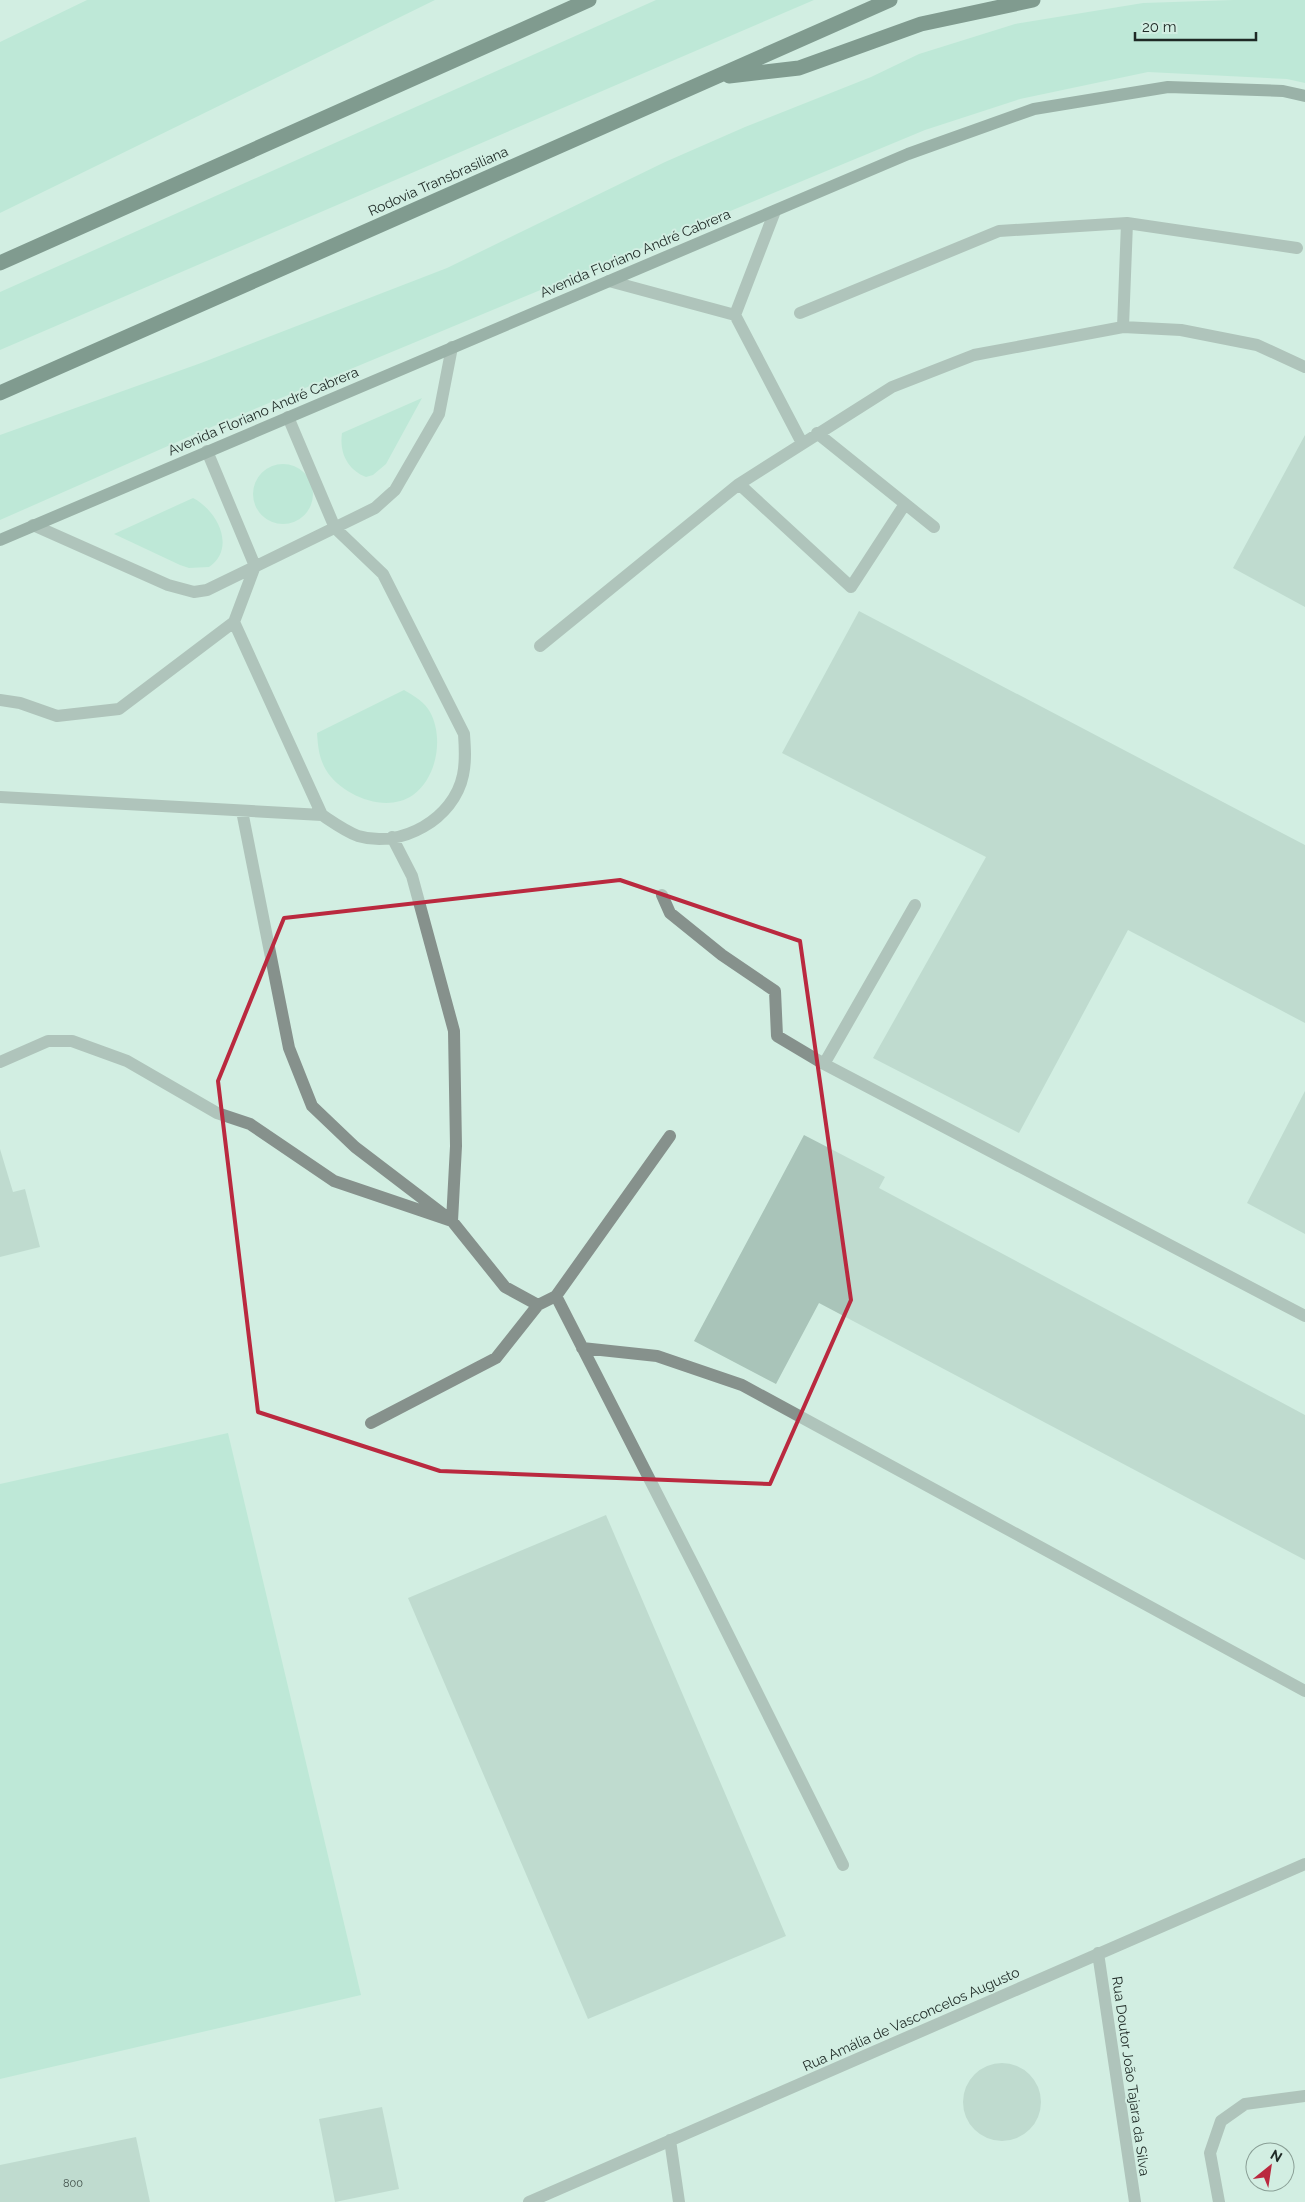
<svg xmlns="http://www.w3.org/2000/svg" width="1305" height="2202" font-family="Raleway,sans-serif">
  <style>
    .green { fill: #a7e1ca }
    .building { fill: #a9c4b9 }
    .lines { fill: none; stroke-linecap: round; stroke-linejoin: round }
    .service { stroke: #86918c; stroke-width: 12 }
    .minor { stroke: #86918c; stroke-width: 12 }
    .secondary { stroke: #586962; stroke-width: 12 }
    .motorway { stroke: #1e352c; stroke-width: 15 }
    .marked { fill: none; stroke: #ba293f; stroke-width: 4; stroke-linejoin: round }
    .labels { text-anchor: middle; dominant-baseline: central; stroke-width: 4; stroke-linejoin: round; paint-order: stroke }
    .number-label { font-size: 11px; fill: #41504a }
    .street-label { font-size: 14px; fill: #1e2925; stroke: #d2eee2 }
  </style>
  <rect width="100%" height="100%" fill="#d2eee2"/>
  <path class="green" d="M87,0H435L0,213V42Z
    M656,0H814L0,350V292Z
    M1233,0H1305V83L1287,79L1148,72L1020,99L925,130L202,431L0,520V435L201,363L447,268L665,162L745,127L871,77L919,54L1015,24L1143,3Z
    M422,398L386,464L373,475L366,477C348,470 339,453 342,433Z
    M253 494a30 30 0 1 1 60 0a30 30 0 1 1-60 0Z
    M193,498C217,510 237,548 209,567L189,568L180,565L114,534Z
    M404,690C414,696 425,702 430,712C444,737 437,778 413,795C386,814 342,796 326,770C319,758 318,747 317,733Z
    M228,1433L361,1995L0,2079V1484Z"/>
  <path class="building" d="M1305,435V607L1233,568Z
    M859,611L1305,845V1023L1128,930L1019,1133L873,1058L986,857L782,753Z
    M1305,1091V1234L1247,1203Z
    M804,1135L885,1177L879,1188L1305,1415V1560L819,1303L776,1384L694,1341Z
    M0,1149L13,1192L25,1189L40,1247L0,1257Z
    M606,1515L786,1936L588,2019L408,1598Z
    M963 2102a39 39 0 1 1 78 0a39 39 0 1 1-78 0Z
    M382,2107L399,2189L335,2202L319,2119Z
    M136,2137L150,2202H0V2165Z"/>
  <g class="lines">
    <path class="service" d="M1127,223L1297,248
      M609,281L735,315L802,443
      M800,313L999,231L1127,223L1123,327
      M735,315L775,211
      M817,433L934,527
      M207,451L255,566L234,622L322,815C334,823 345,831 358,836C401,849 454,819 463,775C466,761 465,748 464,734L383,574L335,528L288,417
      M739,484L851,587L905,504
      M33,525L168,585L194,592L207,590L375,508L395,490L439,414L452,347
      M540,646L739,484L892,387L974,355L1123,327L1181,330L1257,345L1305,367
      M0,700L20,703L57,716L119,709L234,622
      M0,797L322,815
      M242,811L289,1048L312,1106L355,1147L452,1221L505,1287L538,1305L556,1296L670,1136
      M662,895L670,913L722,955L775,991L777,1036L824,1064L1305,1316
      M0,1062L48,1041H72L127,1061L217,1113L250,1124L334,1181L452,1221L456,1146L454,1031L412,876L392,837
      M824,1064L915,905
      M556,1296L700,1578L843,1865
      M582,1348L657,1356L742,1385L1305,1691
      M371,1423L496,1358L538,1305"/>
    <path class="minor" d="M1098,1953L1135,2202
      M670,2140L679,2202
      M529,2202L1305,1864
      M1219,2202L1210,2153L1221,2121L1245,2104L1305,2096"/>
    <path class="secondary" d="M0,540L908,154L1034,109L1168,87L1283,91L1305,96"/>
    <path class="motorway" d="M729,76L799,68L921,24L1033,0
      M0,263L589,0
      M0,393L890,0"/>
  </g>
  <path d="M0 0H1305V2202H0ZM620,880L800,941L851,1300L770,1484L440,1471L258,1412L218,1081L284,918Z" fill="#d2eee2" fill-opacity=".55" fill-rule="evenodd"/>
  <path class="marked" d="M620,880L800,941L851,1300L770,1484L440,1471L258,1412L218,1081L284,918Z"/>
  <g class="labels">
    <g class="number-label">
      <text x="73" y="2183">800</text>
    </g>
    <g class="street-label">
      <text transform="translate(438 181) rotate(-24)">Rodovia Transbrasiliana</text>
      <text transform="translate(635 253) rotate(-23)">Avenida Floriano André Cabrera</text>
      <text transform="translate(263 411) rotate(-23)">Avenida Floriano André Cabrera</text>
      <text transform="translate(911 2019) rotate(-24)">Rua Amália de Vasconcelos Augusto</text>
      <text transform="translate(1131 2076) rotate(82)">Rua Doutor João Tajara da Silva</text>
    </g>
  </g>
  <g transform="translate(1270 2167) rotate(30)"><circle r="24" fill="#d2eee2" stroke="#8a9f96"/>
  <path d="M0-4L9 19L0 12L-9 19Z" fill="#ba293f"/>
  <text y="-8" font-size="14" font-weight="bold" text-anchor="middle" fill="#1e2925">N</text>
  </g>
  <path d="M1135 32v8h121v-8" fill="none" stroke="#1e2925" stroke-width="2.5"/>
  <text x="1142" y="32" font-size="15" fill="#1e2925" stroke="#d2eee2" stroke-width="4" paint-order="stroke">20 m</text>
</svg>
